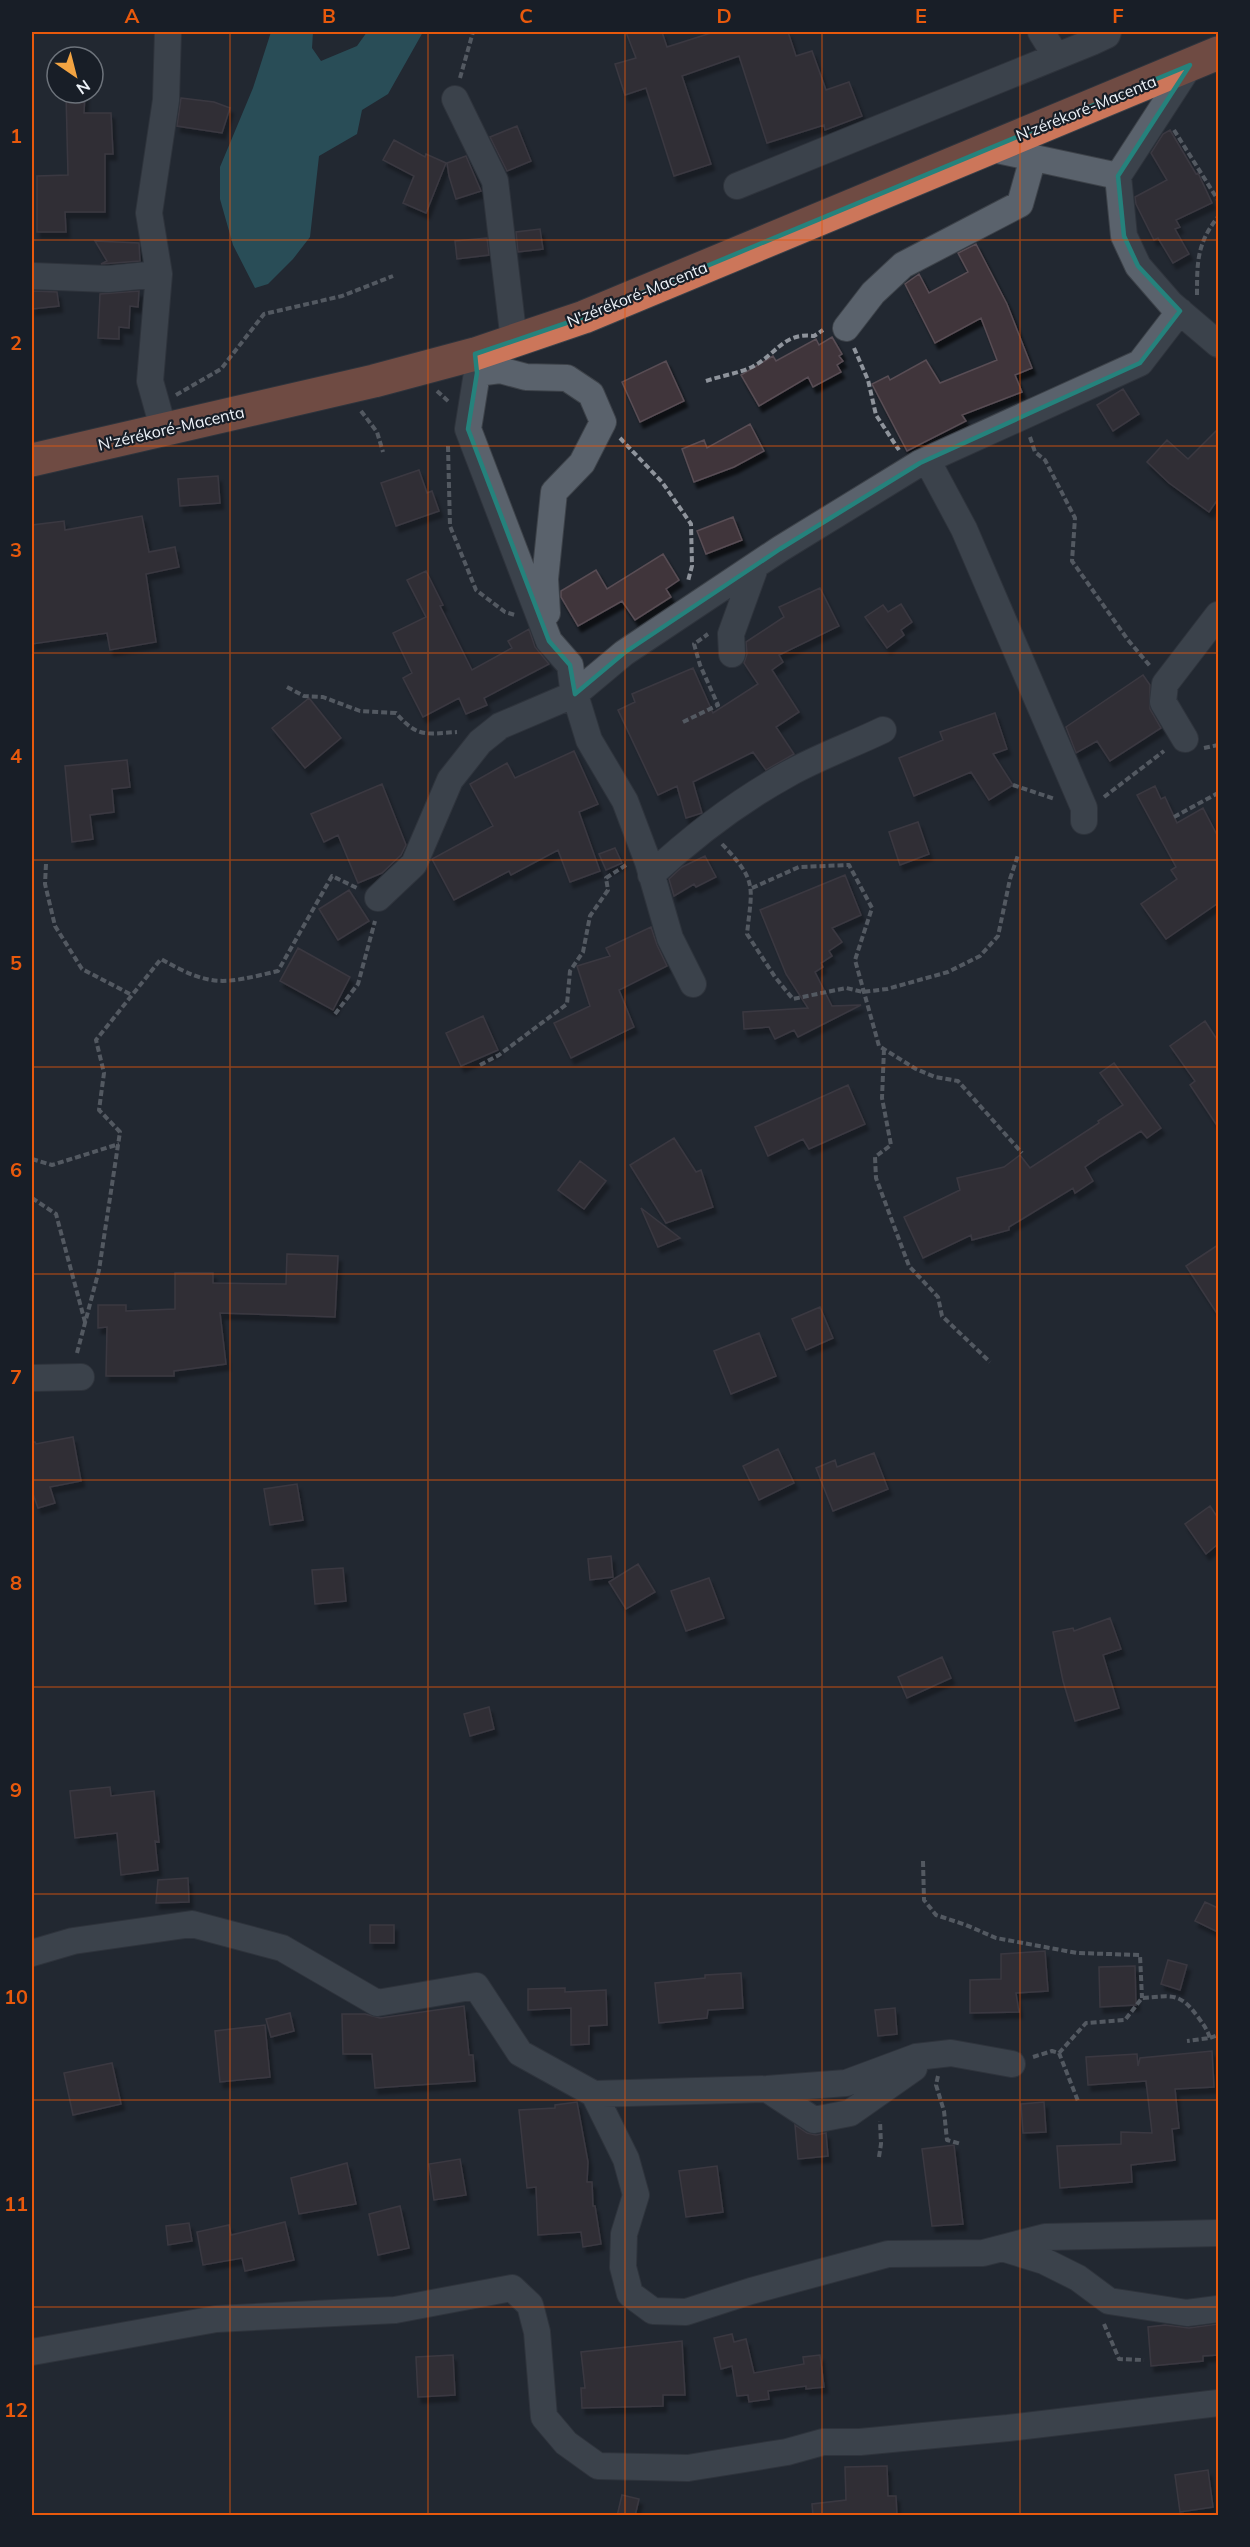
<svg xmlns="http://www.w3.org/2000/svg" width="1250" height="2547" font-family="Mulish,sans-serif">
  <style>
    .water { fill: #317b86 }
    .building { fill: #40353b; stroke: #594d54; stroke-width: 1.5; filter: url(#shadow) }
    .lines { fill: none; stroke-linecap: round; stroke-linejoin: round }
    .minor-casing { stroke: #3d4249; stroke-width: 28 }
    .highway-casing { stroke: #3d4249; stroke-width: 35 }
    .path { stroke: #8f949c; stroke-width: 4; stroke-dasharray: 6 3; stroke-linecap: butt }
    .minor { stroke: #5a626c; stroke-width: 26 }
    .highway { stroke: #cc765a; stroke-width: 33 }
    .marked { fill: none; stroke: #25827c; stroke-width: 4.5; stroke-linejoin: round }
    .grid { fill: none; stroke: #e8590c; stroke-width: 1.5; stroke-opacity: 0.55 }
    .labels { text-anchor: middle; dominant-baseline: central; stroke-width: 4.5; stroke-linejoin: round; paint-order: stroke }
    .street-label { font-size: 16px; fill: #edf2f8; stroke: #181e27 }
    .neatline { fill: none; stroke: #e8590c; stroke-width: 2 }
    .grid-label { font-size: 20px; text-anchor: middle; font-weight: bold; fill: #e8590c }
  </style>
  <defs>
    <filter id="shadow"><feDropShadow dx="3.5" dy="6" stdDeviation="1.5" flood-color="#0009"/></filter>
  </defs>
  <rect width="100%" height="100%" fill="#222831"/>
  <path class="water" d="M271,32H313L312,48L321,61L357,46L367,32H423L388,94L362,110L357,134L319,156L310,237L293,259L268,284L255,288L233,245L220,199V167L253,88Z"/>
  <path class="building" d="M626,32H662L667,47L714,32H788L796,56L812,51L826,90L849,82L862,116L825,130L824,125L767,143L739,56L682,76L711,164L674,176L646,88L625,95L615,64L636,58Z
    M66,93H85L84,113H111L113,154H105V212H65L66,232H37V176L68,175Z
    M181,98L214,102L230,108L222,133L177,126Z
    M517,126L531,161L507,171L490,137Z
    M1170,130L1196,174L1198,173L1212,203L1176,220L1180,227L1175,229L1189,254L1173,263L1158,238L1154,240L1136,204L1135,197L1167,180L1151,153L1163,134Z
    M394,140L425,157L426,154L446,163L426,213L403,203L414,176L383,160Z
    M466,156L481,191L456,199L449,176L447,163Z
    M540,229L543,249L518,252L516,232Z
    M487,238L489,255L457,259L455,241Z
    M95,241L139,243L140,261L101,264L107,261Z
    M976,244L1007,304L1032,368L1015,375L1022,392L962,415L966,421L907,451L872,384L888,376L890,380L926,360L940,383L997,360L981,318L935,343L905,284L919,274L929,293L968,272L958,253Z
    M32,291L57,292L59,306L32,309Z
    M139,291L138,307L130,306L129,328L119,327V339L98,338L100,294Z
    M832,337L842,354L839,356L843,361L837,365L841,372L813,387L808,377L759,406L741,375L773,356L776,361L816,339L819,345Z
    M666,361L684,401L640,422L622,382Z
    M1123,389L1139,414L1113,431L1097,405Z
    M750,424L764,451L734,467L694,482L682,449L704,440L707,448Z
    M1218,429V499L1209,512L1169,483L1147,462L1167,440L1188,459Z
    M419,470L427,493L432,491L439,511L396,526L381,483Z
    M218,476L220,503L180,506L178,479Z
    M142,516L149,552L175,547L179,567L146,574L156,642L110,650L107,633L32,644V525L64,521L65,530Z
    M733,517L742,540L706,554L697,531Z
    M663,554L679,580L666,589L671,597L635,620L622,601L578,626L561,597V591L596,570L607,589Z
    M426,571L443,605L440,606L472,670L512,648L508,641L529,629L535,647L549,664L484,698L487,705L466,714L459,698L423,717L403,678L412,673L393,633L426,617L407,580Z
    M820,588L839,626L779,655L783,662L772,670L799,712L776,727L794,754L766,770L753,752L693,782L702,813L686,818L677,786L658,795L618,710L635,702L632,694L693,668L713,713L758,684L744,663L747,654L746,642L784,617L779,607Z
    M901,604L912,622L901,630L904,635L887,648L865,617L883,605L888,612Z
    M1143,675L1150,685V709L1161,728L1110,761L1097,741L1076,753L1066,727Z
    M309,698L341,738L305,768L272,728Z
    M995,713L1007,749L993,754L1013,785L989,800L971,772L914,796L899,758L943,740L940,732Z
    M574,751L598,804L579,812L600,871L570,882L558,850L511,875L509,871L454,900L432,859L493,826L470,784L507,763L515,778Z
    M127,760L130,787L112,789L114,812L90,815L93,839L72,842L65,766Z
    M382,784L406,845L401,855L382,873L358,883L338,835L324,842L311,814Z
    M1155,786L1161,799L1165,797L1177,823L1203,808L1218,837V903L1166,939L1141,904L1177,879L1171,870L1176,867L1137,795Z
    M918,822L929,854L900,865L889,832Z
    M615,848L622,863L606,870L599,854Z
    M705,856L716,877L696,887L694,884L674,896L669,879L682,867Z
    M845,875L861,915L832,928L842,942L829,951L832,956L821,963L823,967L815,972L832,1006L861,1005L798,1037L794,1030L775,1039L769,1027L744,1029L743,1012L808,1008L786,974L760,910Z
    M349,890L369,921L338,940L319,909Z
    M651,927L657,945L667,966L619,990L634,1027L571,1058L554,1023L590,1006L577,966L610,956L606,948Z
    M298,948L350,977L333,1010L280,981Z
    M483,1016L498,1050L461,1066L446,1033Z
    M1205,1021L1218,1041V1127L1190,1085L1195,1081L1170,1046Z
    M1114,1063L1161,1128L1147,1138L1141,1131L1101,1156L1085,1167L1093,1181L1075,1193L1073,1188L1009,1227V1230L972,1240L971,1235L923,1258L904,1217L960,1190L957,1178L1004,1167L1020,1155L1030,1168L1099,1123L1098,1121L1123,1105L1100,1073Z
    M848,1085L865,1124L809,1149L803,1139L768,1156L755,1127Z
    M674,1138L696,1172L701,1170L713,1207L666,1223L630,1165Z
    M580,1161L606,1181L584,1209L558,1190Z
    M641,1208L680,1238L658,1247Z
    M1218,1245V1315L1186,1266Z
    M287,1254L338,1256L335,1317L220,1313L226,1364L174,1371V1376H106L107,1327L98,1328V1305H126V1311L175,1309V1273H213V1283L286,1284Z
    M820,1307L833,1338L806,1350L792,1319Z
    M759,1333L776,1376L731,1394L714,1351Z
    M73,1437L81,1481L50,1487L55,1503L38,1508L32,1491V1442H35L36,1444Z
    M778,1449L794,1483L759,1500L743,1466Z
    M874,1453L888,1489L833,1511L816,1468L835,1460L837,1467Z
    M297,1484L303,1520L270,1525L264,1489Z
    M1210,1506L1218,1518V1544L1206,1554L1185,1524Z
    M611,1556L613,1577L590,1580L588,1559Z
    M638,1564L655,1592L626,1609L609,1582Z
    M343,1568L346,1601L315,1604L312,1570Z
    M709,1578L724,1618L686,1631L671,1591Z
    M1110,1618L1121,1649L1103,1655L1119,1708L1075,1721L1063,1681L1053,1632L1073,1628L1074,1631Z
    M942,1657L951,1678L907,1698L898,1677Z
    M489,1707L494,1729L470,1736L464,1714Z
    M110,1787L111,1796L154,1791L159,1842L155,1841L158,1870L121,1875L117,1833L75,1838L70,1791Z
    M188,1878L189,1902L156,1903L158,1880Z
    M1205,1902L1218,1908V1932L1195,1921Z
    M370,1925H394V1943H370Z
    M1045,1951L1048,1991L1016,1993L1019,2012L970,2013V1980L1001,1979V1954Z
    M1168,1960L1187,1965L1180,1990L1161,1984Z
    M1135,1966L1136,2005L1100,2007L1099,1967Z
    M741,1973L743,2008L708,2010L707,2018L659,2023L655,1983L705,1978V1975Z
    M565,1988V1992L606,1990L607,2025L589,2026V2044L571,2045V2008L528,2010V1989Z
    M464,2006L469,2055H473L475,2081L375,2088L372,2054H343L342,2014H365L380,2018Z
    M895,2008L897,2034L878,2036L875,2010Z
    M290,2013L294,2031L271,2037L266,2019Z
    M265,2025L270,2077L220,2082L215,2031Z
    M1212,2051L1214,2087L1175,2089L1179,2128L1172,2129L1175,2160L1131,2165L1132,2182L1060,2188L1057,2146L1121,2144V2132L1152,2133L1146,2081L1088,2085L1086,2057L1137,2054L1138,2066L1140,2058Z
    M112,2063L121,2104L73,2115L64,2073Z
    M577,2102L588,2162L587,2182H592L593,2206H595L601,2244L583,2247L581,2232L538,2235L536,2187L527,2188L519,2110L555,2108V2105Z
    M1044,2102L1046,2132L1023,2133L1021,2104Z
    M795,2125L807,2133L816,2135L826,2133L828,2156L798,2159Z
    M954,2145L963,2224L932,2226L922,2149Z
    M460,2159L466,2195L434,2200L429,2164Z
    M347,2163L356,2204L299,2214L291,2178Z
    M717,2166L723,2212L686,2217L679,2171Z
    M400,2206L409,2248L378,2255L369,2214Z
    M285,2222L294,2260L245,2271L242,2258L203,2265L197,2232L229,2225L231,2235Z
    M189,2223L192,2241L168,2245L166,2226Z
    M1218,2324V2355L1203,2356V2361L1151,2366L1148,2327L1165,2325L1189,2328Z
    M732,2334L734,2342L746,2339L754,2373L804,2364L803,2357L820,2355L824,2387L806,2389V2386L768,2391L769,2399L749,2402L748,2395L737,2396L732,2366L721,2369L714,2338Z
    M682,2341L685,2395H663V2406L582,2408L581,2388H585L581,2352Z
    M453,2355L455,2395L418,2397L416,2357Z
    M887,2466L888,2496H896L897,2516H813L812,2504L846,2500L845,2467Z
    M1208,2470L1213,2507L1180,2512L1175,2475Z
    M622,2495L639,2499L635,2516H617Z"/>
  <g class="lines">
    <g class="minor-casing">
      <path id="minor" d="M1041,32L1056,56
        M455,99L495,181L514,341
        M988,148L1118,176L1124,236L1138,266L1171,304L1218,344
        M1118,176L1190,65
        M737,186L1092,42L1107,35L1108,32
        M159,274L150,381L164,431
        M32,276L108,279L159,274L149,213L166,100L168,32
        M846,328L873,293L903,265L1020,204L1033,158
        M475,354L477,373L468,429L549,641L570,665L573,688L589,740L625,801L648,862L670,938L693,984
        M477,373L500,370L526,377L567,378L591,394L603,422L582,463L554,492L545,579L547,613
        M927,460L964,529L1084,808V821
        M732,654L731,634L756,565
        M1185,739L1163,702L1165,684L1218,615
        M651,875C692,837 739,801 788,774C818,757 852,745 883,730
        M378,898L414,864L450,780L480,742L500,726L575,694L624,653L780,549L920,463L1140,363L1180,311
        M32,1378L81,1377
        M32,1953L73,1941L192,1924L282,1948L377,2003L476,1986L520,2053L594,2094L626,2159L636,2195L624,2234L623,2267L630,2294L653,2311L686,2312L751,2291L888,2254L983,2253L1045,2237L1218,2233
        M767,2089L814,2120L850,2113L914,2068
        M594,2094L767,2089L846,2083L916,2057L951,2053L1012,2064
        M1002,2248L1044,2261L1078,2278L1109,2301L1187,2313L1218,2309
        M32,2352L216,2319L395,2310L512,2288L530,2305L537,2332L544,2417L566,2443L598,2466L688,2468L787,2452L823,2442H860L1008,2428L1218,2403"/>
    </g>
    <g class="highway-casing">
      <path id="highway" d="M32,460L374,381L475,354L584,317L1218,53"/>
    </g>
    <path class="path" d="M460,78L473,32
      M1174,130L1218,200
      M1197,295C1197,262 1197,243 1218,217
      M854,348L868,380L876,415L899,450
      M706,381C721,376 739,373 752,367C776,355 783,332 814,336L823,330
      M437,391L449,402
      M176,395L221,369L264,314L342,296L393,276
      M361,411L377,432L383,452
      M1030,437L1035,452L1045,460L1075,518L1072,561L1128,640L1150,666
      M620,438L662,482L691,524L692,566L688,581
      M448,446L450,526L476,590L505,612L515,615
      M287,687L304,696L323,697L360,711L396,713C418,738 425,734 457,732
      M683,722L718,705L700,665L694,644L708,634
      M1204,748L1218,745
      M1013,785L1055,799
      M1104,797L1164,751
      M1174,817L1218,793
      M722,844C758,882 752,886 747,934L775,977L793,999L846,988L863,992L887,989L948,972L980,956L998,936L1010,879L1018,855
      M46,864L45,884L55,926L82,969L132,995
      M752,888L799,867L849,865L872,908L855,960L879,1046L916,1069L935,1077L958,1081L1022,1153
      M335,1014L358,984L375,921
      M884,1049L882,1098L891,1145L875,1157L876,1178L909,1266L938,1297L942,1316L990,1362
      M480,1065L499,1055L567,1004L570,971L583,952L590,916L608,890L606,878L626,865
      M32,1159L52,1165L119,1144
      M32,1198L56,1214L85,1322
      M77,1353L99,1270L120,1132L99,1110L104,1073L96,1040L161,959C212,988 223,984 278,971L332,876L359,889
      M923,1861L924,1900L936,1915L966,1925L996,1938L1077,1953L1140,1955L1142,1998
      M1210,2038L1218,2035
      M1059,2053L1086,2023L1125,2020L1142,1998C1171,1996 1179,1991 1198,2017C1203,2024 1207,2029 1210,2038L1187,2041
      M1033,2057L1052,2051L1059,2053L1078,2101
      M938,2076L936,2085L944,2111L947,2140L961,2144
      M879,2157L881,2144L880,2121
      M1104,2324L1119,2359L1144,2360"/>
    <use href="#minor" class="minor"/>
    <use href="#highway" class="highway"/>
  </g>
  <path d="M0 0H1250V2547H0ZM1190,65L1118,176L1124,236L1138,266L1180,311L1140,363L920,463L780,549L624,653L575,694L570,665L549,641L468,429L477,373L475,354L584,317Z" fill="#222831" fill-opacity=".55" fill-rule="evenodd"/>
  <path class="marked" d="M1190,65L1118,176L1124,236L1138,266L1180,311L1140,363L920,463L780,549L624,653L575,694L570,665L549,641L468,429L477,373L475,354L584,317Z"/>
  <path class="grid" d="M230,32V2516M428,32V2516M625,32V2516M822,32V2516M1020,32V2516M32,240H1218M32,446H1218M32,653H1218M32,860H1218M32,1067H1218M32,1274H1218M32,1480H1218M32,1687H1218M32,1894H1218M32,2100H1218M32,2307H1218"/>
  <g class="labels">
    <g class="street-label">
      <text transform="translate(1086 108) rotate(-22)">N'zérékoré-Macenta</text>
      <text transform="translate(637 294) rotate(-22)">N'zérékoré-Macenta</text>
      <text transform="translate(171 428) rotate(-13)">N'zérékoré-Macenta</text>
    </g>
  </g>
  <rect width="1250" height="2547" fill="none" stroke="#181e27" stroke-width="66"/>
  <g transform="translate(75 75) rotate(145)"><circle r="28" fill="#181e27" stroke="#6d737b" stroke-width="1.5"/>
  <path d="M0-4.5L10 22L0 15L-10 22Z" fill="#f3a442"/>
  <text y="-9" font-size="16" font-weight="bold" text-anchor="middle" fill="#edf2f8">N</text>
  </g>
  <rect x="33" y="33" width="1184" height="2481" class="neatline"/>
  <g class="grid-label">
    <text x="132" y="23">A</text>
    <text x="329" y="23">B</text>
    <text x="526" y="23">C</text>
    <text x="724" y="23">D</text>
    <text x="921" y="23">E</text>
    <text x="1118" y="23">F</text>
    <text x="16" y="143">1</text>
    <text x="16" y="350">2</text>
    <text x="16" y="557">3</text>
    <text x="16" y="763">4</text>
    <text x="16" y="970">5</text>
    <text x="16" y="1177">6</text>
    <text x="16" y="1384">7</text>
    <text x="16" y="1590">8</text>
    <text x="16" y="1797">9</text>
    <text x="16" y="2004">10</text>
    <text x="16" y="2211">11</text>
    <text x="16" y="2417">12</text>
  </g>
</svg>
